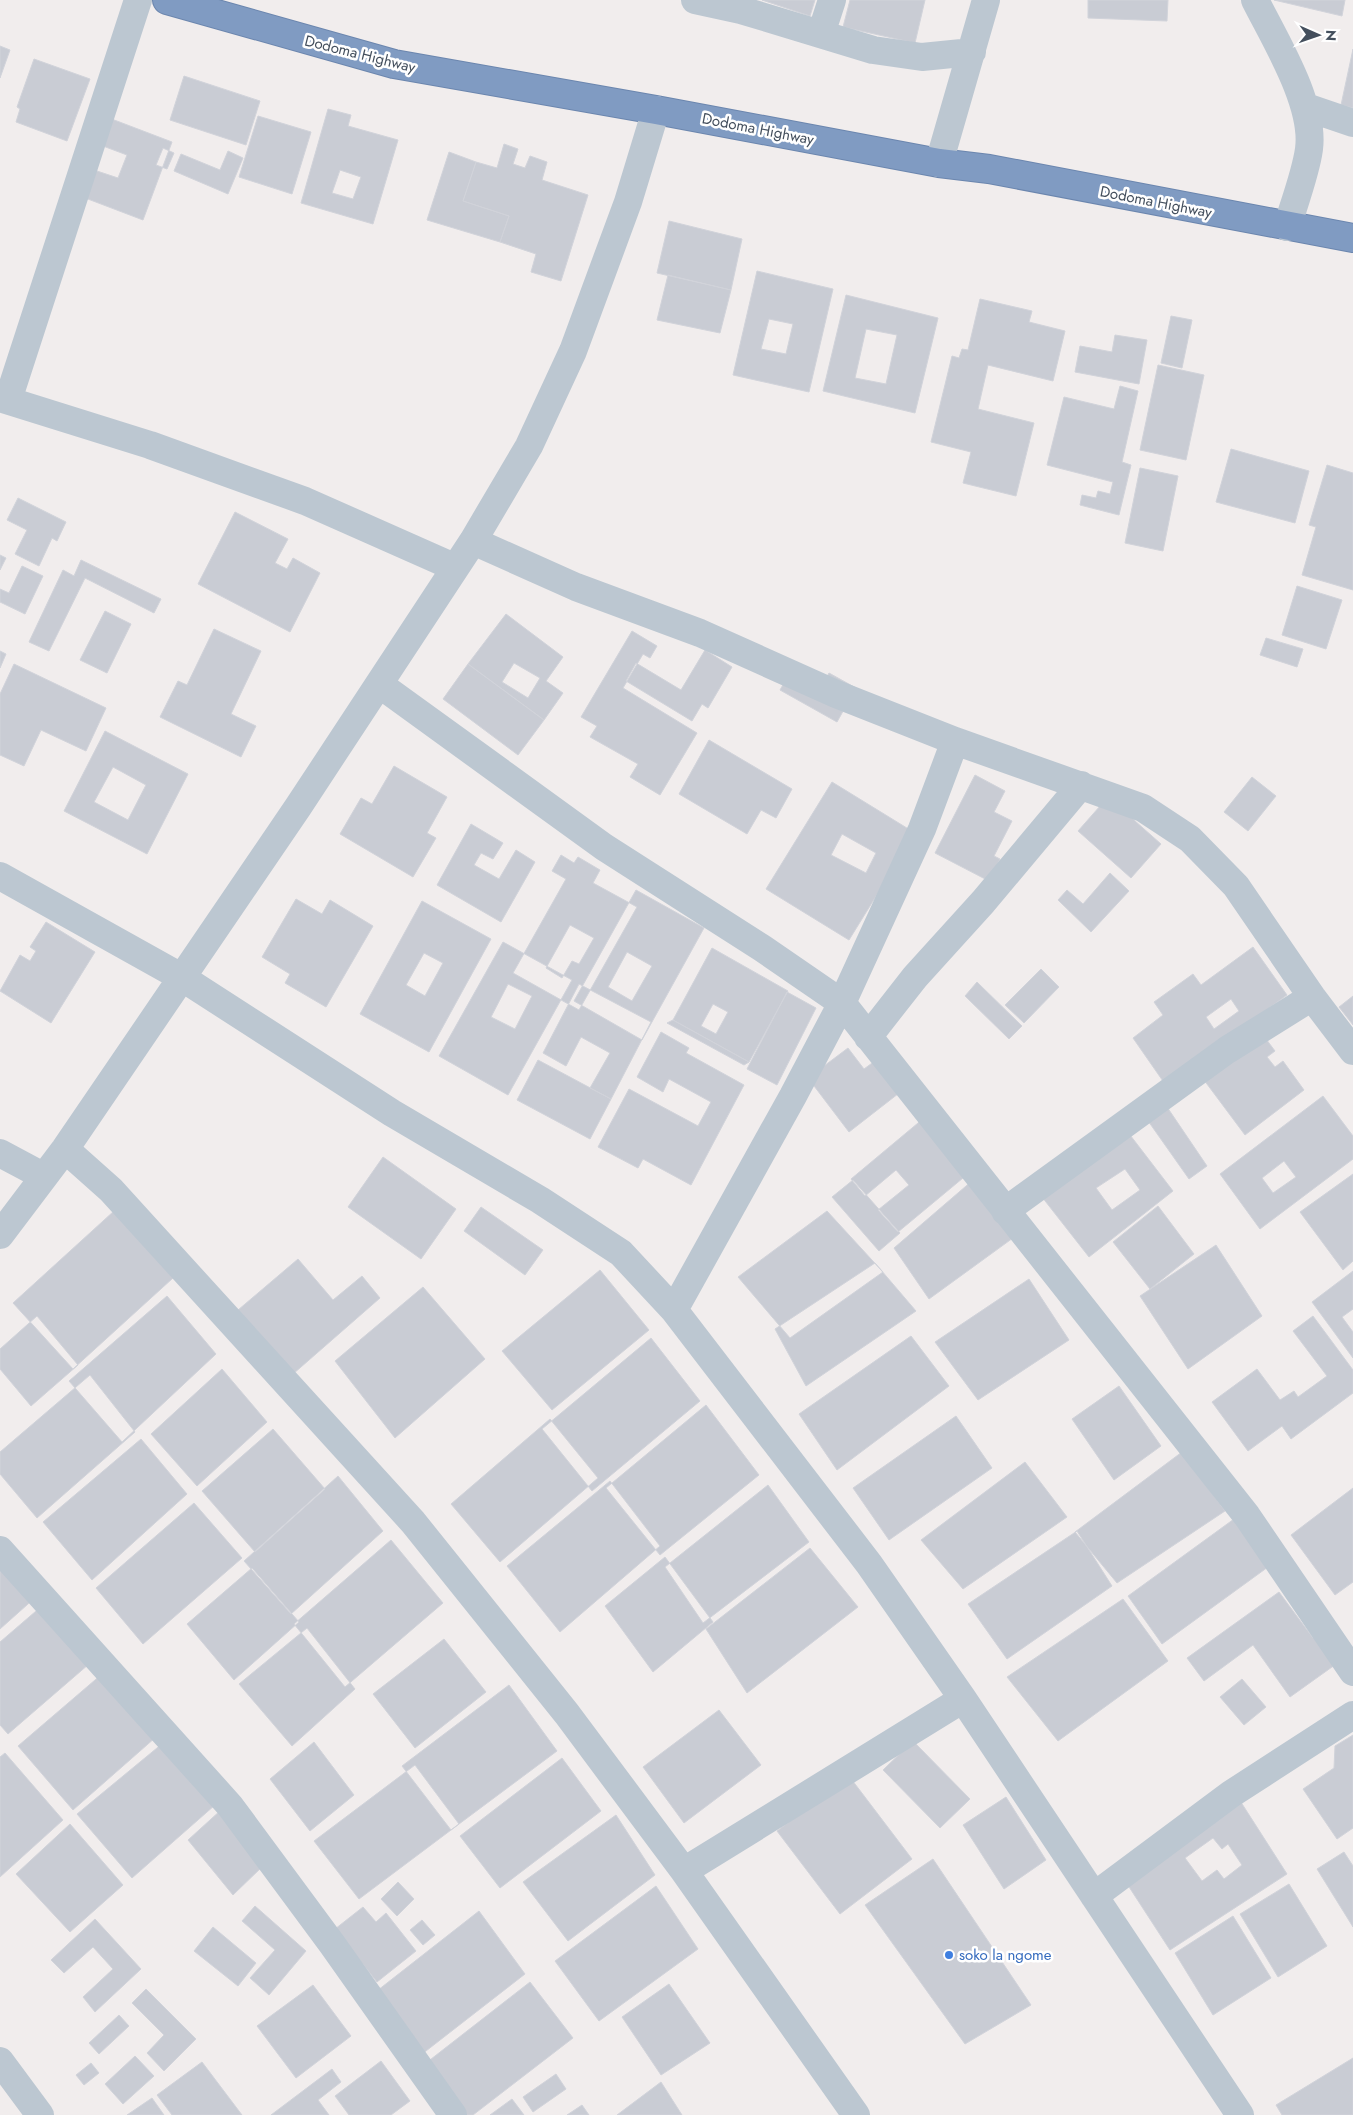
<svg xmlns="http://www.w3.org/2000/svg" width="1353" height="2115" font-family="Jost,sans-serif">
  <style>
    .building { fill: #c9ccd4; stroke: #d1d3da; fill-rule: evenodd }
    .lines { fill: none; stroke-linecap: round; stroke-linejoin: round }
    .highway-casing { stroke: #6b86ae; stroke-width: 30 }
    .minor { stroke: #bcc7d1; stroke-width: 28 }
    .highway { stroke: #809bc2; stroke-width: 28 }
    .shop-dot { fill: #3f7fe0; stroke: #fff; stroke-width: 2 }
    .labels { text-anchor: middle; dominant-baseline: central; stroke-width: 5; stroke-linejoin: round; paint-order: stroke }
    .street-label { font-size: 15px; fill: #444f5d; stroke: #fff }
    .shop-label { font-size: 15px; fill: #366cbe; stroke: #fff; text-anchor: start }
  </style>
  <rect width="100%" height="100%" fill="#f1eded"/>
  <path class="building" d="M762,0H815L810,16Z
    M850,0H925L915,43L843,27Z
    M1088,0H1168L1167,21L1088,18Z
    M1274,0H1345L1342,16Z
    M0,46L10,50L0,78Z
    M1353,49V108L1341,105Z
    M34,59L90,79L67,141L16,122L20,109L17,107Z
    M184,76L260,101L246,145L170,120Z
    M328,109L351,115L348,126L398,140L373,224L301,203ZM340,170L361,177L353,199L332,193Z
    M258,116L311,132L292,194L239,177Z
    M109,118L172,142L143,220L80,196ZM103,146L127,155L118,178L94,170Z
    M504,144L518,149L513,164L525,168L530,156L547,162L542,180L588,195L561,281L531,272L536,254L500,242L509,216L463,201L476,162L497,168Z
    M163,148L174,153L167,169L156,165Z
    M228,151L243,158L228,194L174,171L181,154L220,170Z
    M449,152L476,162L463,201L509,216L500,242L427,220Z
    M669,221L742,239L731,290L657,273Z
    M757,271L833,289L809,392L733,375ZM769,319L793,324L786,354L761,349Z
    M668,275L731,290L720,333L657,320Z
    M846,295L938,318L915,413L823,391ZM866,329L897,335L886,384L855,378Z
    M980,299L1032,311L1029,322L1065,331L1053,381L988,365L978,409L1034,423L1016,496L963,483L971,452L931,442L952,356L959,358L962,349L968,350Z
    M1171,316L1192,320L1182,368L1161,363Z
    M1115,335L1147,340L1139,384L1075,372L1080,346L1112,352Z
    M1158,365L1204,375L1186,460L1140,450Z
    M1120,386L1138,391L1122,462L1131,465L1119,515L1080,505L1082,495L1096,498L1098,491L1110,494L1113,482L1047,465L1064,397L1114,409Z
    M1231,449L1309,471L1295,523L1216,502Z
    M1327,465L1353,473V590L1302,575L1316,527L1309,525Z
    M1140,468L1178,476L1163,551L1125,543Z
    M18,498L66,522L57,541L52,538L39,566L15,554L27,530L7,520Z
    M235,512L288,539L275,563L287,569L293,558L320,573L290,632L198,584Z
    M0,555L6,558L0,570Z
    M81,560L161,599L154,613L85,578L49,651L29,642L63,570L74,576Z
    M22,566L43,576L25,614L0,602V589L9,593Z
    M1297,586L1342,600L1326,649L1282,635Z
    M105,611L131,624L107,673L80,660Z
    M506,614L563,657L546,681L563,693L544,720L468,664ZM514,663L540,678L528,698L502,682Z
    M214,629L261,651L231,714L256,726L241,757L160,717L178,681L187,685Z
    M632,631L657,646L650,658L643,654L623,688L697,733L660,795L630,777L638,764L590,737L597,726L581,717Z
    M1266,638L1303,649L1297,667L1260,655Z
    M705,650L732,667L708,708L702,704L692,721L626,681L636,663L681,690Z
    M0,651L6,654L0,668Z
    M14,664L106,708L86,751L41,730L24,766L0,755V694Z
    M468,664L544,720L518,755L443,699Z
    M792,669L822,686L829,673L856,688L837,722L780,690Z
    M105,731L188,774L147,854L64,811ZM113,767L146,785L128,820L94,802Z
    M709,740L792,789L776,818L761,810L747,834L679,794Z
    M394,766L447,797L427,833L436,838L413,877L340,834L361,798L372,804Z
    M975,775L1005,791L994,812L1012,821L994,856L1000,859L989,881L935,853Z
    M1252,777L1276,796L1248,831L1224,812Z
    M832,782L915,833L849,940L766,889ZM842,834L876,853L866,873L831,855Z
    M1108,797L1161,844L1131,878L1078,831Z
    M471,824L503,843L493,859L481,853L474,865L499,879L516,850L535,862L501,922L437,885Z
    M561,855L574,863L578,857L600,870L593,883L637,907L579,1010L513,973L566,879L552,871ZM570,925L594,938L579,964L572,961L562,978L546,968Z
    M1110,873L1129,891L1091,932L1058,900L1067,890L1083,904Z
    M636,890L704,928L642,1040L574,1001ZM627,952L652,966L632,1001L608,987Z
    M296,899L322,914L330,900L373,926L326,1007L285,983L290,974L262,957Z
    M422,901L491,939L429,1052L360,1014ZM424,953L443,963L425,996L406,985Z
    M46,922L95,952L51,1023L0,991L20,955L30,961L36,951L30,947Z
    M503,942L572,980L508,1095L439,1056ZM508,984L532,996L515,1029L491,1017Z
    M1253,947L1287,995L1165,1084L1133,1038L1163,1015L1154,1002L1193,974L1201,985ZM1231,999L1239,1011L1214,1029L1206,1017Z
    M712,948L788,991L749,1062L673,1020ZM713,1004L728,1012L716,1034L701,1026Z
    M1041,969L1059,987L1024,1023L1005,1005Z
    M977,982L1022,1026L1009,1039L965,996Z
    M579,984L651,1022L611,1099L590,1088L610,1053L581,1037L566,1066L543,1053Z
    M787,992L816,1008L777,1085L747,1069Z
    M1353,996V1025L1339,1007Z
    M673,1020L749,1062L744,1065L667,1023Z
    M1260,1031L1275,1051L1267,1057L1275,1067L1283,1061L1304,1090L1245,1135L1201,1076Z
    M661,1032L689,1048L686,1053L744,1085L691,1185L643,1159L638,1168L598,1147L629,1089L698,1126L711,1102L669,1079L663,1092L637,1077Z
    M848,1048L864,1069L879,1058L903,1090L849,1132L808,1078Z
    M538,1060L611,1099L590,1139L517,1100Z
    M1323,1096L1353,1136V1159L1260,1229L1220,1174ZM1284,1161L1296,1177L1273,1193L1262,1178Z
    M1165,1104L1207,1166L1189,1179L1146,1118Z
    M924,1118L969,1173L898,1232L878,1210L909,1185L896,1170L865,1196L851,1179Z
    M1127,1131L1173,1191L1089,1257L1042,1197ZM1125,1169L1140,1190L1112,1210L1096,1188Z
    M383,1157L456,1209L421,1259L348,1207Z
    M980,1174L1024,1230L929,1299L894,1248Z
    M1353,1174V1261L1343,1270L1300,1212Z
    M853,1180L900,1233L879,1251L832,1197Z
    M1158,1206L1194,1254L1150,1289L1113,1242Z
    M481,1207L543,1250L525,1275L464,1231Z
    M114,1211L173,1278L73,1369L13,1303Z
    M827,1211L883,1272L790,1338L738,1277Z
    M1216,1245L1262,1316L1188,1369L1140,1296Z
    M298,1259L333,1300L362,1276L380,1298L293,1374L238,1310Z
    M875,1263L916,1311L806,1386L775,1329Z
    M600,1270L649,1330L552,1410L502,1351Z
    M1353,1271V1309L1342,1317L1353,1332V1358L1312,1302Z
    M1029,1279L1069,1340L978,1400L935,1342Z
    M423,1287L485,1359L395,1438L335,1361Z
    M167,1296L216,1354L122,1442L69,1381Z
    M37,1316L78,1365L31,1406L0,1369V1349Z
    M1313,1316L1353,1370V1393L1291,1439L1282,1426L1248,1451L1212,1402L1257,1369L1280,1400L1294,1391L1298,1397L1327,1376L1293,1331Z
    M911,1336L949,1386L837,1470L799,1414Z
    M651,1338L700,1401L592,1491L542,1429Z
    M222,1369L267,1422L197,1486L151,1434Z
    M90,1375L135,1432L37,1518L0,1474V1452Z
    M1119,1386L1161,1446L1114,1480L1072,1419Z
    M706,1405L759,1475L660,1555L606,1488Z
    M956,1416L992,1468L889,1540L853,1488Z
    M550,1419L598,1478L500,1562L451,1504Z
    M273,1429L325,1489L255,1552L202,1491Z
    M141,1439L187,1494L92,1580L43,1522Z
    M1182,1452L1225,1511L1117,1583L1075,1532Z
    M1025,1462L1067,1517L963,1589L921,1540Z
    M338,1476L383,1531L291,1614L244,1561Z
    M610,1481L660,1546L560,1632L507,1566Z
    M768,1485L809,1542L703,1623L665,1567Z
    M1353,1488V1582L1335,1595L1291,1535Z
    M194,1503L242,1558L143,1644L96,1588Z
    M1234,1519L1268,1567L1162,1644L1128,1596Z
    M1077,1531L1112,1586L1007,1659L968,1604Z
    M391,1540L443,1603L345,1687L294,1624Z
    M810,1548L858,1607L747,1693L706,1629Z
    M0,1549L37,1596L0,1629Z
    M665,1557L713,1622L653,1672L605,1606Z
    M252,1568L299,1622L234,1680L187,1624Z
    M1279,1592L1313,1638L1326,1629L1346,1657L1290,1697L1253,1645L1204,1681L1187,1658Z
    M1123,1599L1168,1661L1058,1741L1007,1677Z
    M43,1605L89,1664L8,1734L0,1725V1642Z
    M307,1628L355,1689L292,1746L239,1684Z
    M444,1639L486,1692L415,1748L373,1694Z
    M102,1674L156,1737L73,1810L18,1746Z
    M1242,1679L1266,1707L1244,1725L1220,1697Z
    M509,1685L557,1751L451,1830L402,1766Z
    M719,1710L761,1765L684,1823L643,1767Z
    M1353,1735V1828L1337,1839L1303,1789L1334,1768L1335,1746Z
    M913,1741L970,1799L940,1828L883,1770Z
    M314,1742L354,1795L310,1831L270,1779Z
    M163,1743L215,1805L132,1878L77,1814Z
    M5,1753L63,1820L0,1877V1757Z
    M562,1758L601,1811L500,1888L460,1836Z
    M415,1765L459,1824L359,1899L314,1841Z
    M849,1776L912,1859L840,1914L777,1831Z
    M1237,1796L1287,1874L1170,1950L1120,1873ZM1213,1838L1222,1849L1228,1844L1242,1865L1224,1879L1217,1870L1202,1881L1185,1858Z
    M1006,1797L1046,1860L1004,1889L963,1825Z
    M221,1810L264,1865L233,1895L188,1840Z
    M616,1815L655,1875L568,1941L523,1882Z
    M70,1824L123,1885L70,1932L16,1874Z
    M1344,1852L1353,1866V1927L1317,1869Z
    M933,1859L1031,2005L965,2044L865,1905Z
    M398,1882L414,1899L397,1916L381,1899Z
    M1289,1884L1327,1946L1278,1977L1240,1914Z
    M656,1886L698,1949L599,2021L555,1961Z
    M255,1906L306,1951L269,1995L250,1978L275,1950L242,1921Z
    M363,1907L376,1922L386,1913L416,1951L377,1982L335,1929Z
    M479,1911L525,1974L417,2058L373,1994Z
    M1233,1916L1271,1978L1213,2015L1175,1953Z
    M95,1919L141,1969L95,2012L83,1997L113,1969L93,1947L64,1973L51,1960Z
    M422,1920L435,1935L423,1945L410,1930Z
    M213,1927L256,1963L238,1986L194,1951Z
    M530,1982L573,2038L473,2115H466L426,2063Z
    M669,1984L710,2043L661,2075L622,2017Z
    M313,1985L351,2036L296,2078L257,2026Z
    M146,1989L196,2039L164,2071L147,2053L164,2035L132,2003Z
    M119,2015L129,2026L99,2054L89,2043Z
    M135,2056L154,2076L123,2104L105,2084Z
    M1353,2058V2115H1282L1276,2105Z
    M381,2061L410,2101L391,2115H349L335,2096Z
    M202,2062L242,2115H172L157,2095Z
    M91,2063L99,2073L84,2085L76,2075Z
    M332,2069L341,2082L318,2100L329,2115H271Z
    M556,2074L566,2089L533,2112L523,2097Z
    M661,2082L682,2115H617Z
    M152,2098L164,2115H127Z
    M512,2099L524,2115H490Z
    M582,2105L589,2115H567Z"/>
  <g class="lines">
    <g class="highway-casing">
      <path id="highway" d="M167,0L394,64L656,110L939,163L989,169L1353,238"/>
    </g>
    <path class="minor" d="M695,0L741,10L873,50L922,57L972,52
      M1255,0C1275,40 1315,104 1309,149C1306,172 1294,204 1287,227
      M821,34L832,0
      M1306,107L1353,123
      M939,163L986,0
      M0,398L150,445L305,501L454,567
      M8,400L138,0
      M473,541L576,587L700,633L836,694L955,741L1143,808L1190,839L1236,886L1312,997L1353,1051
      M379,684L604,847L762,948L842,1003L1247,1516L1353,1672
      M0,876L181,977L392,1113L540,1200L621,1253L674,1310L869,1564L963,1699L1240,2115
      M868,1037L915,977L983,902L1081,785
      M65,1149L111,1190L413,1522L567,1714L684,1871L856,2115
      M0,1153L43,1176
      M1005,1211L1227,1050L1312,997
      M0,1235L65,1149L298,807L473,541L529,446L573,351L628,202L656,110
      M674,1310L793,1096L842,1003L922,829L955,741
      M0,1550L230,1806L332,1944L453,2115
      M684,1871L963,1699
      M1094,1896L1231,1794L1353,1715
      M0,2061L40,2115"/>
    <use href="#highway" class="highway"/>
  </g>
  <circle class="shop-dot" cx="949" cy="1955" r="5"/>
  <g class="labels">
    <g class="street-label">
      <text transform="translate(360 54) rotate(14)">Dodoma Highway</text>
      <text transform="translate(758 129) rotate(11)">Dodoma Highway</text>
      <text transform="translate(1156 202) rotate(11)">Dodoma Highway</text>
    </g>
    <g class="shop-label">
      <text x="959" y="1955">soko la ngome</text>
    </g>
  </g>
  <g transform="translate(1318 35) rotate(92)" stroke="#ffffff" stroke-width="4" paint-order="stroke">
  <path d="M0-4L9 19L0 12L-9 19Z" fill="#444f5d"/>
  <text y="-8" font-size="14" font-weight="bold" text-anchor="middle" fill="#444f5d">N</text>
  </g>
</svg>
